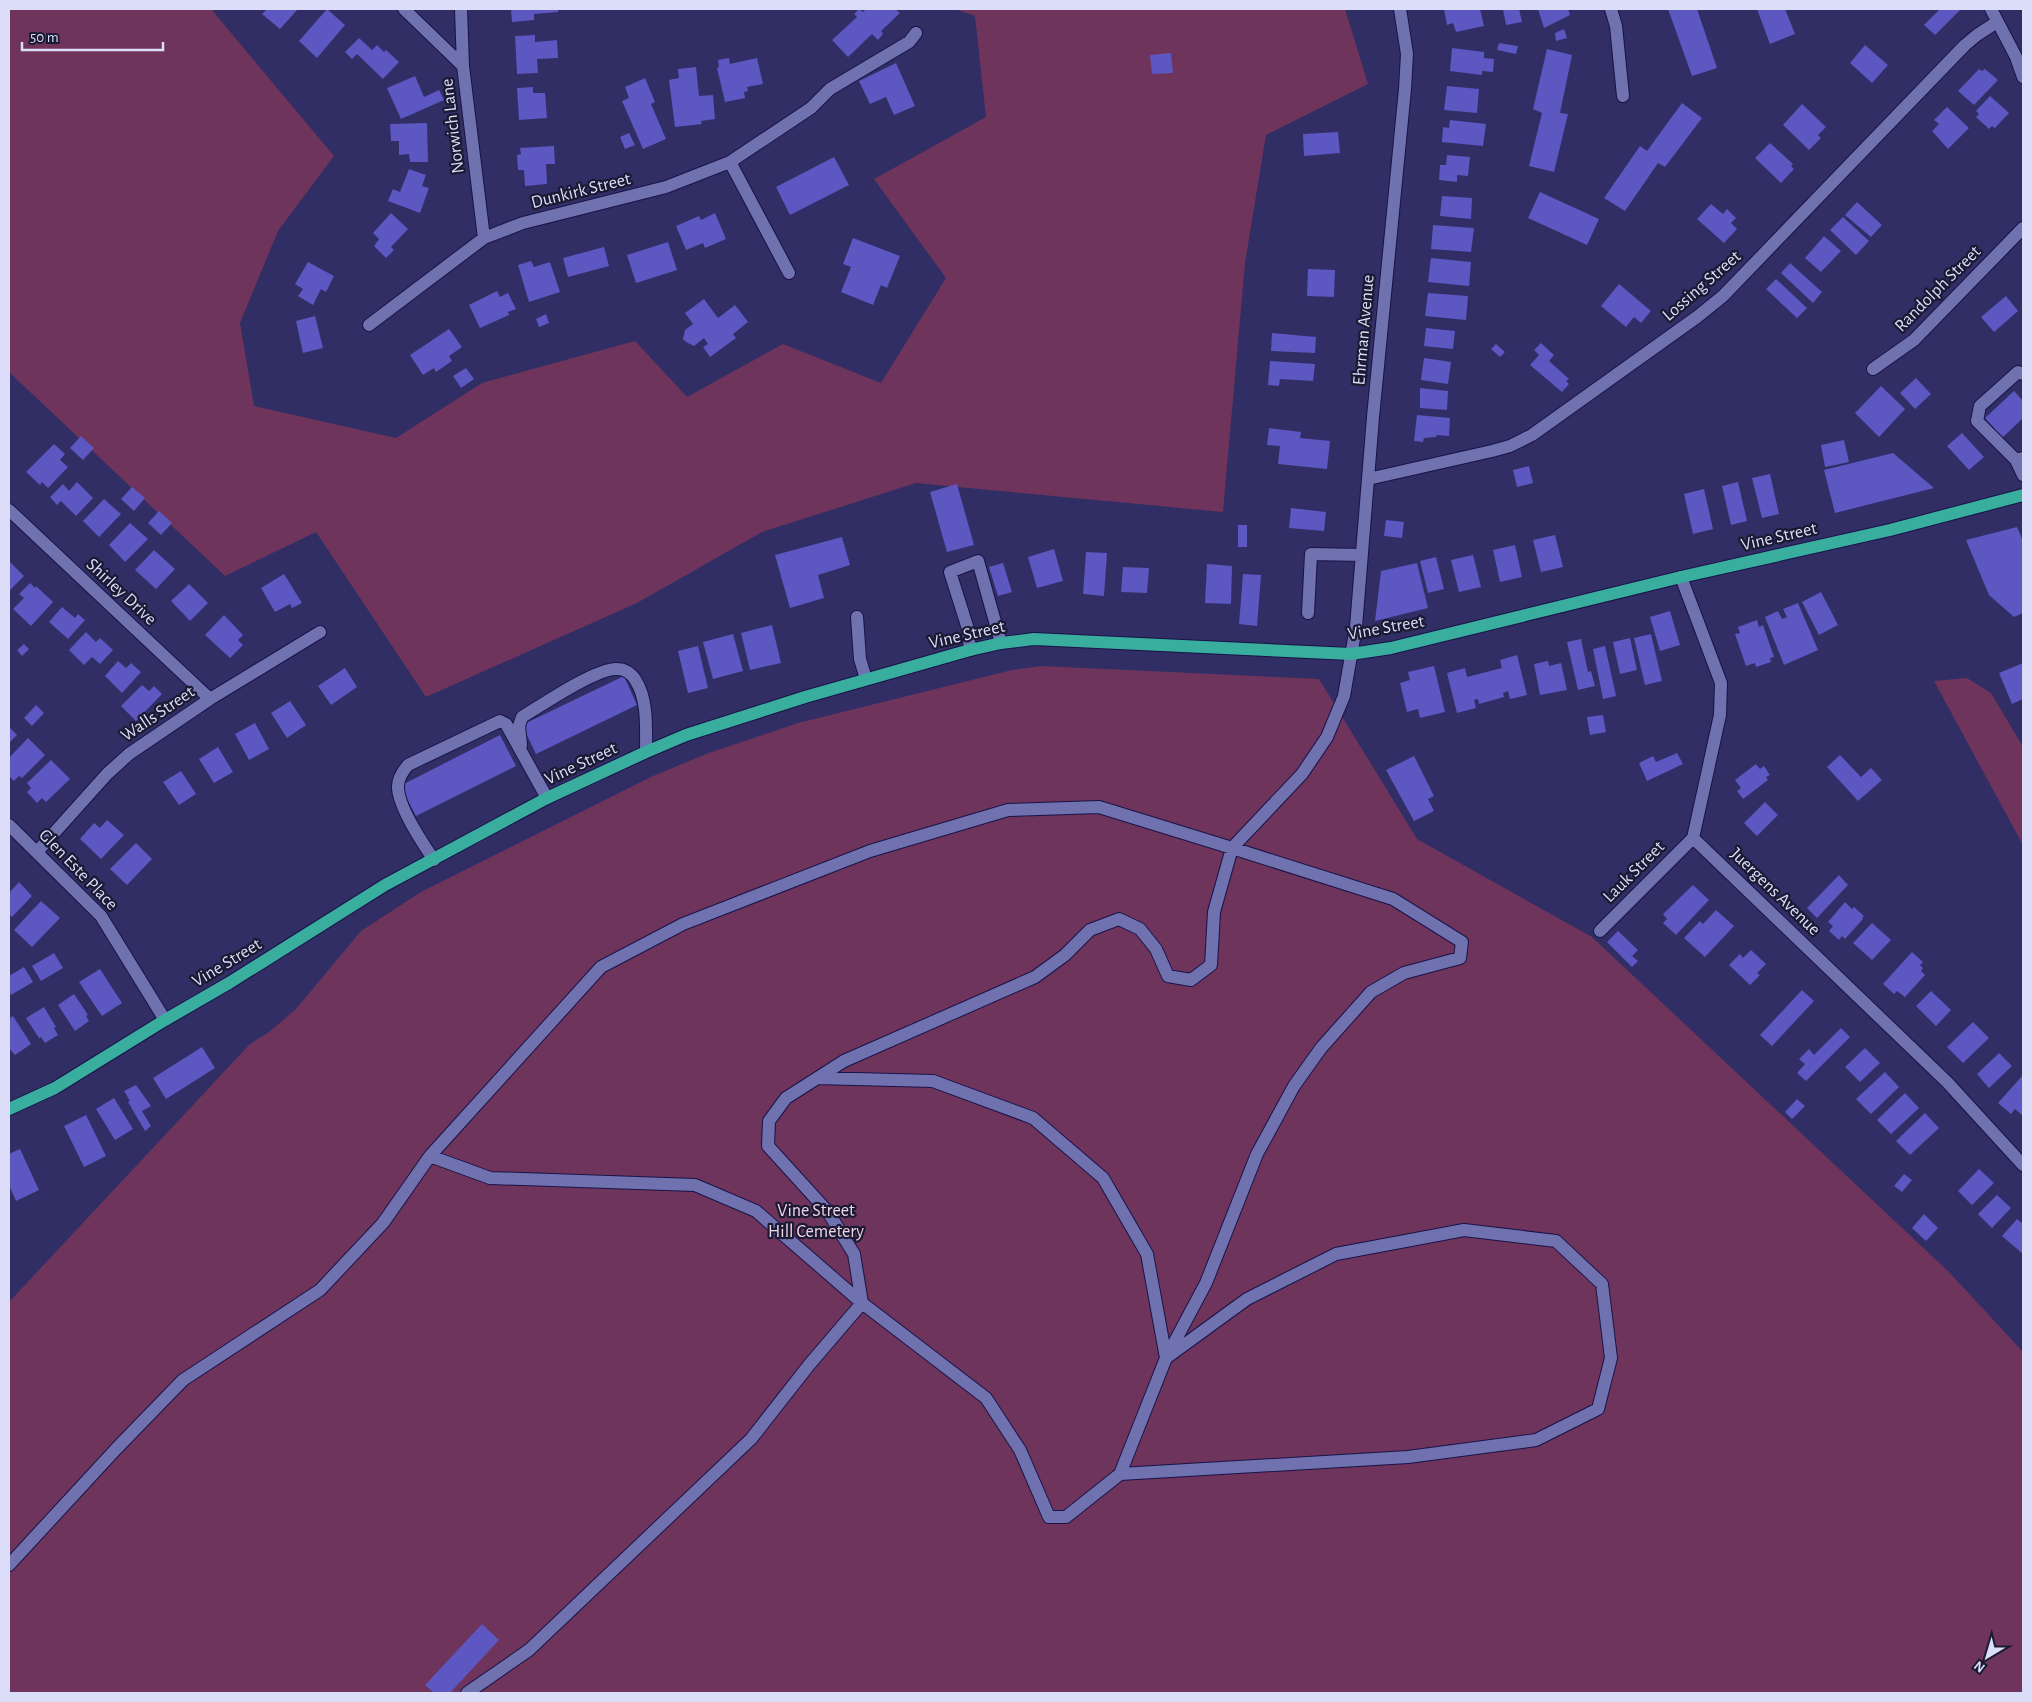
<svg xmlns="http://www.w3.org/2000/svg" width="2032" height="1702" font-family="'Alegreya Sans',sans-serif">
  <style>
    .green { fill: #6e345b }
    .building { fill: #5c57c1 }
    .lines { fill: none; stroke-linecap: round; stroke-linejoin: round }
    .minor-casing { stroke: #191348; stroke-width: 14 }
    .major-casing { stroke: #191348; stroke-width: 14 }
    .minor { stroke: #7072b0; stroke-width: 12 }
    .major { stroke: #39ad9e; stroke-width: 12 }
    .labels { text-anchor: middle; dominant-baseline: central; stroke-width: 4.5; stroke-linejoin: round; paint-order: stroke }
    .street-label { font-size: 18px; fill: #dbddf9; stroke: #1a1a33 }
    .park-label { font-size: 18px; fill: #f1d5e6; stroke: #1a1a33 }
  </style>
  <rect width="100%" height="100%" fill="#302e65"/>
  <path class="green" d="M9,9H211L334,156L278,231L240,323L254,406L396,438L482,383L635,341L687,397L783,344L881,383L946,278L874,179L986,117L975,16L955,9H1345L1368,84L1266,135L1245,263L1223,512L916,483L762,532L637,603L426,697L316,532L225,576L9,372Z
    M1041,666L1319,679L1417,839L1592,937L1949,1272L2023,1352V1693H9V1302L250,1044L269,1032L296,1009L361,931L421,892L653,776L706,754L798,723L1012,670Z
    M1967,678L1991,693L2023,747V845L1934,681Z"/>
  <path class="building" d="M267,9H298L280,29L262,14Z
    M327,9L345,25L317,58L299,41Z
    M511,9H558V12L534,14V20L512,22Z
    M859,9L863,12L866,9H895L900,13L881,31L883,34L878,40L872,34L848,57L832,40L857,17L854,14Z
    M1444,9H1480L1484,26L1456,32L1453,23L1447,25Z
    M1503,9H1519L1522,22L1506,25Z
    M1538,9H1568L1570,15L1544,28Z
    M1668,9H1697L1717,68L1692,76Z
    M1757,9H1785L1795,34L1770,44Z
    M1940,9H1961L1935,35L1924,25Z
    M1564,29L1567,38L1556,41L1555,33Z
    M535,35V42L557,40L558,58L537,59L538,73L517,74L515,36Z
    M359,38L372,50L377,45L384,52L386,50L399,62L383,79L357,54L352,59L345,52Z
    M1499,43L1518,46L1516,54L1497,50Z
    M1865,45L1888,65L1872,83L1850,63Z
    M1452,48L1484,52V58L1494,59L1493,72L1482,71V75L1450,71Z
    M1547,49L1572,55L1560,113L1568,114L1554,172L1529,166L1542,113L1533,109Z
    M1171,53L1173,73L1152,74L1150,55Z
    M729,58L730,64L757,58L763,84L747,87L748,91L744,92L745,98L725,102L717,68L719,67L718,60Z
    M896,63L915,106L894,115L886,97L870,104L859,81Z
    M696,67L699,96L713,95L715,119L701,121L702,124L675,127L669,80L679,78L678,69Z
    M1979,69L1982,71L1985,69L1998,80L1974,105L1958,91Z
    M415,76L424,97L439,90L444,100L401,119L387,88Z
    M645,78L655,102L651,104L666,139L643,149L622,101L629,98L625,87Z
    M1447,86L1479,89L1477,113L1444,110Z
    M533,87V93H545L547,118L519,120L517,88Z
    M1990,96L2009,113L1995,128L1992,126L1989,129L1976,117L1979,114L1976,111Z
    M1682,103L1702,118L1665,167L1658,163L1625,211L1604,198L1640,146L1647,151Z
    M1802,104L1826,127L1818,135L1821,138L1809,150L1783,125Z
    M1947,107L1969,128L1948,149L1932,131L1939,124L1934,120Z
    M1450,120L1486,124L1483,146L1442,142L1443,127L1449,128Z
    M427,123L428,162H410L409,154L399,155V141H391L390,124Z
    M1338,132L1340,153L1304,156L1303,134Z
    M629,133L635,145L625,149L620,137Z
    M1770,143L1793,164L1791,166L1794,169L1781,183L1755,158Z
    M554,146L555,164H546L547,184L525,186L524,170H518L517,155L521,154L520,148Z
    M1447,155L1470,157L1468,176L1457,175V182L1439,180L1440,165H1446Z
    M834,157L849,185L790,215L776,187Z
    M409,169L426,175L422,186L429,188L420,213L388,201L393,189L400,192Z
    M1540,192L1599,219L1587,245L1528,218Z
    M1442,196L1472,198L1471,219L1440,216Z
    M1857,202L1882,225L1871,237L1845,215Z
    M1711,204L1723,214L1727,209L1736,218L1731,223L1737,229L1724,243L1697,219Z
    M391,213L408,229L391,247L394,250L386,258L374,246L379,239L373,233Z
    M715,213L726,239L705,248L703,243L686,250L676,226L699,216L701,220Z
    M1843,217L1869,241L1856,255L1830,230Z
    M1433,225L1474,228L1471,252L1431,249Z
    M1824,236L1841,251L1821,272L1805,258Z
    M853,238L900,256L887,288L881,285L873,305L841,292L851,267L843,264Z
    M668,242L677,270L636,283L627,255Z
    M604,247L609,266L568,277L563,258Z
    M1431,258L1471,262L1469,286L1428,282Z
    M531,261L534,267L550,262L560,292L529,302L518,265Z
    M308,262L334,276L326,292L321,289L313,305L298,296L303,289L295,284Z
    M1790,263L1822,292L1813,303L1781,273Z
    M1308,269L1335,270L1334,297L1307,296Z
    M1776,279L1807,308L1797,318L1766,289Z
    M1619,284L1651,311L1641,323L1634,317L1626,327L1601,306Z
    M497,291L500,297L508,293L516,309L508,312L509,315L480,328L469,305Z
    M1428,293L1468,296L1466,320L1425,316Z
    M2006,296L2018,311L1994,332L1981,317Z
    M704,299L718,318L735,305L748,322L733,334L736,338L710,357L703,347L708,344L704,338L694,346L686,342L683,339L685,330L693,324L685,313Z
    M546,314L549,323L539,327L536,319Z
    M315,316L323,348L303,353L296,321Z
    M1426,328L1455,331L1453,349L1424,346Z
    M449,329L462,347L449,356L452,361L436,372L434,368L423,375L410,355Z
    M1272,333L1316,337L1315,353L1271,351Z
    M1541,343L1554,355L1549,361L1569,379L1566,381L1569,384L1562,392L1530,365L1539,355L1534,350Z
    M1496,344L1505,352L1500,357L1491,349Z
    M1424,358L1451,362L1448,384L1421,380Z
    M1270,361L1315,364L1313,381L1280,379L1279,386L1268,385Z
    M466,368L474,379L461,388L453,376Z
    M1916,378L1931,394L1915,409L1900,393Z
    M1881,386L1905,409L1879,437L1855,413Z
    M1420,388L1448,391L1447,410L1420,408Z
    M2014,391L2023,401V418L2001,439L1990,431L1994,428L1985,418Z
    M1417,415L1450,418L1449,436L1437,435L1436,437L1424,438L1423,442L1414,441Z
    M1269,428L1301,432L1300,438L1330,441L1327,469L1278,464L1280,446L1267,445Z
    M1962,433L1984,457L1969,470L1947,446Z
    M81,436L94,448L83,460L70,448Z
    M1844,440L1849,462L1825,467L1821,445Z
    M54,444L65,454L60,460L68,467L48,488L42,482L40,485L26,472Z
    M1893,453L1934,488L1835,513L1824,470Z
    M1529,466L1533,483L1517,487L1513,470Z
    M1770,474L1779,514L1762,518L1752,478Z
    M77,482L93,498L76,516L61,501L57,505L50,497L63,484L69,491Z
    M1738,482L1747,521L1731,525L1722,486Z
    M957,484L974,545L947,552L930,492Z
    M132,487L145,498L134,511L121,499Z
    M1704,489L1713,529L1693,534L1684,494Z
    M104,499L121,514L99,537L83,521Z
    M1291,508L1326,512L1324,531L1289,528Z
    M159,511L172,523L161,535L148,523Z
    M1386,520L1404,522L1402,538L1384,536Z
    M130,523L148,539L125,562L109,545Z
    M1238,525H1247V547H1238Z
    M2017,527L2023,541V613L2014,617L1989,595L1966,540Z
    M1555,535L1563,567L1541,572L1533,540Z
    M842,537L850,565L818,575L824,598L790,608L775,555Z
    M1515,545L1522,577L1500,582L1493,550Z
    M1054,549L1063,581L1037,588L1028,557Z
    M154,550L175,569L156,589L135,570Z
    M1086,552L1107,553L1104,596L1083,594Z
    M1473,555L1481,587L1459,592L1451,560Z
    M1436,557L1444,589L1428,593L1420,561Z
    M9,561L24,576L9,591Z
    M1003,563L1012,592L998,596L989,567Z
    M1417,563L1428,608L1375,621L1381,571Z
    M1207,564L1232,566L1231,604L1205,603Z
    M1123,567L1149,568L1147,593L1121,592Z
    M284,574L302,603L292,608L290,604L275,612L261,588Z
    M1243,574L1261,575L1257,626L1239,624Z
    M30,583L35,588L36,586L53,602L31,626L13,609L24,598L19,594Z
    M189,584L208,603L190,621L171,601Z
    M1821,592L1838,625L1819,635L1802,602Z
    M1798,603L1818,650L1784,665L1765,617L1778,611L1782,619L1787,617L1783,609Z
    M62,607L75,618L78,614L85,620L68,639L49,622Z
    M1670,611L1680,645L1660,651L1650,617Z
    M224,615L243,635L238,640L243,645L230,658L205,635Z
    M1757,620L1759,627L1763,625L1774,657L1770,658L1771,662L1756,667L1755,663L1746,666L1735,634L1740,633L1738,627Z
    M772,625L781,663L750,670L741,633Z
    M86,632L96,642L100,638L113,650L100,664L92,657L84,665L69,650Z
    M733,634L743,671L713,679L703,642Z
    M1651,634L1662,681L1645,685L1634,638Z
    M1630,638L1637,670L1620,674L1613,642Z
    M1581,639L1588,672L1591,671L1595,686L1578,690L1567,642Z
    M24,644L29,649L22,656L17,650Z
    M698,646L708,688L688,693L678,651Z
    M1605,646L1616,696L1603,699L1593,649Z
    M1517,655L1527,695L1510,699L1508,691L1503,693L1504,697L1479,704L1478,699L1474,700L1476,708L1457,713L1447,673L1465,668L1467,677L1502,668L1500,660Z
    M118,661L126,668L131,663L141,672L122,693L105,676Z
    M1548,661L1549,666L1561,663L1567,690L1540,695L1534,664Z
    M2023,663V699L2012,704L1999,673Z
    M1434,666L1445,712L1420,718L1418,709L1407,712L1400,683L1410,680L1408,672Z
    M345,668L357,687L331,705L318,686Z
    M624,676L637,705L536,754L522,725Z
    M142,685L149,691L154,686L162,694L136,721L121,706Z
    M290,701L306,725L287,738L271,713Z
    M36,705L44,713L32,726L24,718Z
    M1603,715L1606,732L1590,735L1587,717Z
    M255,723L269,749L249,760L235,734Z
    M9,727L17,735L9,743Z
    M500,735L516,766L416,816L400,786Z
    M28,738L45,755L22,778L19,776L14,781L9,776V758Z
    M218,747L233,772L214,783L199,759Z
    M1677,753L1683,764L1647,781L1639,763L1653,756L1656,762Z
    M1840,755L1861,777L1871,768L1882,780L1858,801L1827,767Z
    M1414,756L1434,796L1428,799L1434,811L1414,821L1386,770Z
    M51,760L70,779L46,802L42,798L37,803L27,792L31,788L27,783Z
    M1756,764L1760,769L1764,766L1770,775L1766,777L1768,780L1743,799L1737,791L1741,788L1735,780Z
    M181,771L196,794L179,805L163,782Z
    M1765,802L1778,815L1757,836L1744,823Z
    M107,820L124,835L101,859L80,839L94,823L100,828Z
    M136,843L152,859L127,885L110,869Z
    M1839,875L1848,885L1817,918L1807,908Z
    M19,882L32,896L12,917L9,914V893Z
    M1693,885L1709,900L1676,935L1663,923L1667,919L1663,914Z
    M41,901L60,918L32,947L14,930Z
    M1845,902L1852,909L1854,907L1864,916L1862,918L1863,919L1845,939L1842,936L1839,940L1829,931L1833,926L1828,922Z
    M1716,910L1734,926L1705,957L1684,938L1700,921L1703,924Z
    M1872,923L1891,940L1872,960L1853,943Z
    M1618,931L1638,950L1632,956L1638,961L1632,967L1607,942Z
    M1751,950L1766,964L1757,973L1760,975L1750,985L1729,965L1740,954L1743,958Z
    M1912,952L1923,962L1920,965L1923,968L1921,971L1925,975L1905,997L1897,991L1894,994L1883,984Z
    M54,953L63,968L41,981L32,966Z
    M24,967L33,982L11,995L9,990V976Z
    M100,969L122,1003L102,1016L79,982Z
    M1802,990L1814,1001L1772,1046L1760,1035Z
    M1931,991L1951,1010L1936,1026L1916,1006Z
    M74,994L88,1015L86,1016L89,1021L75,1031L58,1005Z
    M44,1007L56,1027L54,1028L58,1035L45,1043L41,1037L39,1038L26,1018Z
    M13,1016L31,1044L15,1055L9,1048V1019Z
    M1973,1022L1989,1038L1963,1063L1947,1047Z
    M1841,1028L1850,1037L1806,1081L1797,1073L1805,1064L1799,1059L1809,1049L1814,1055Z
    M202,1047L215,1068L166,1099L153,1078Z
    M1865,1048L1880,1063L1860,1082L1845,1067Z
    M1999,1053L2012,1066L1989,1088L1977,1074Z
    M1885,1072L1899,1087L1871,1114L1856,1099Z
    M2023,1075V1116L2015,1109L2011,1114L1998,1103Z
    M136,1085L151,1106L142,1111L151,1126L145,1131L128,1102L130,1101L124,1091Z
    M1905,1093L1919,1108L1891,1134L1877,1120Z
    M114,1098L133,1129L115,1140L96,1109Z
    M1797,1099L1805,1106L1792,1119L1785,1112Z
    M1925,1113L1939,1128L1910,1155L1896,1141Z
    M86,1115L106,1156L84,1167L64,1126Z
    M20,1149L39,1190L16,1201L9,1185V1154Z
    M1979,1169L1994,1183L1972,1205L1958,1191Z
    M1904,1174L1912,1180L1902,1192L1894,1186Z
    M1997,1195L2011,1208L1992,1228L1978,1214Z
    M1924,1214L1938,1228L1926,1241L1912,1228Z
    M2017,1219L2023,1224V1254L2002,1236Z
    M482,1624L499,1640L450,1693H434L425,1685Z"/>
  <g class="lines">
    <g class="minor-casing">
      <path id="minor" d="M404,9L463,66
        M461,9L463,66L484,238
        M1611,9L1616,26L1623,96
        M1991,9L2016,57L2023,77
        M730,162L789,273
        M369,325L484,238L523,223L666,187L730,162L811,108L830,89L909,42L916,33
        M1873,369L1914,340L2023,228
        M2023,374L2018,372L1980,406L1977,421L2016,460L2023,458
        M2016,460L2023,475
        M1368,479L1492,451L1510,446L1532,435L1697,317L1723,296L1965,45L1977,35L1997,22
        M9,510L210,699
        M1681,577L1721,683L1720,715L1693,838L1947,1082L2023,1165
        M1308,613L1311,554L1362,555
        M857,617L860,659L866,679
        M970,650L968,629L950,572L978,561L1001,643
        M521,745L519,726L522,717C542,705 596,668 617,669C625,669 632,674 636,681C648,700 646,729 646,752
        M9,825L101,916L165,1020
        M37,852L107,774L129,754L210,699L320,632
        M434,860C423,844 397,805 398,786C398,778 403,771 408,765L500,721L506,724L547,798
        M1600,931L1693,838
        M817,1078L933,1081L1033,1118L1103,1178L1147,1254L1166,1358
        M430,1156L490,1178L695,1185L756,1211L862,1303L986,1398L1020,1450L1049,1517H1066L1120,1474L1408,1457L1536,1440L1598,1409L1611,1358L1602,1284L1556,1241L1464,1230L1336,1254L1247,1299L1166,1358L1120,1474
        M9,1565L116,1449L183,1380L320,1290L383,1223L430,1156L601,967L683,924L870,851L1008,810L1099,807L1232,848L1302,774L1327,737L1344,696L1356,627L1373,417L1405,89L1407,54L1400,9
        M467,1693L529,1650L751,1439L809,1365L862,1303L854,1254L828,1212L768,1146L769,1121L786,1098L844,1061L1035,977L1065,955L1090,930L1119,919L1140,929L1156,949L1168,976L1191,980L1211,965L1214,912L1232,848L1393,899L1462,942L1460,958L1404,973L1371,992L1321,1048L1294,1086L1257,1154L1206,1283L1166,1358"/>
    </g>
    <g class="major-casing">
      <path id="major" d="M9,1109L55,1088L165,1020L229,983L385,885L547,798L646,752L686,735L805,697L970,650L1001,643L1034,639L1351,654L1391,648L1681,577L1890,530L2023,495"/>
    </g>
    <use href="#minor" class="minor"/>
    <use href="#major" class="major"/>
  </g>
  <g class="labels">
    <g class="street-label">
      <text transform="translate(453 126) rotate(-97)">Norwich Lane</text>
      <text transform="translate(581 191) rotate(-14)">Dunkirk Street</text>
      <text transform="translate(1702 286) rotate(-41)">Lossing Street</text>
      <text transform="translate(1938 289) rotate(-45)">Randolph Street</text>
      <text transform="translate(1364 330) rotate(-85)">Ehrman Avenue</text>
      <text transform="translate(1779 537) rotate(-13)">Vine Street</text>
      <text transform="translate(121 592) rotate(43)">Shirley Drive</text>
      <text transform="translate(1386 628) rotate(-10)">Vine Street</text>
      <text transform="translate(967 635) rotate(-13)">Vine Street</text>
      <text transform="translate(158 714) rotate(-34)">Walls Street</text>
      <text transform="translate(581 764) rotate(-25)">Vine Street</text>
      <text transform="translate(78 870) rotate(46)">Glen Este Place</text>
      <text transform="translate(1634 872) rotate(-45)">Lauk Street</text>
      <text transform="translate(1775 892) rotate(44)">Juergens Avenue</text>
      <text transform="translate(227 963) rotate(-31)">Vine Street</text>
    </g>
    <g class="park-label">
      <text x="816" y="1211">Vine Street<tspan x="816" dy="21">Hill Cemetery</tspan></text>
    </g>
  </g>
  <rect width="2032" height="1702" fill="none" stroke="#dbddf9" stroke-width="20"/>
  <g transform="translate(1987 1657) rotate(218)" stroke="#1a1a33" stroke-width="4" paint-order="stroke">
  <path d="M0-4L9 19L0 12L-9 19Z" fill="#dbddf9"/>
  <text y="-8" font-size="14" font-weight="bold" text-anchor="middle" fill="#dbddf9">N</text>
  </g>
  <path d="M22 42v8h141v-8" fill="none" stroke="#dbddf9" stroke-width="2.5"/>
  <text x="30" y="42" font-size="15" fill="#dbddf9" stroke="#1a1a33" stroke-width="4" paint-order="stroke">50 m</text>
</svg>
